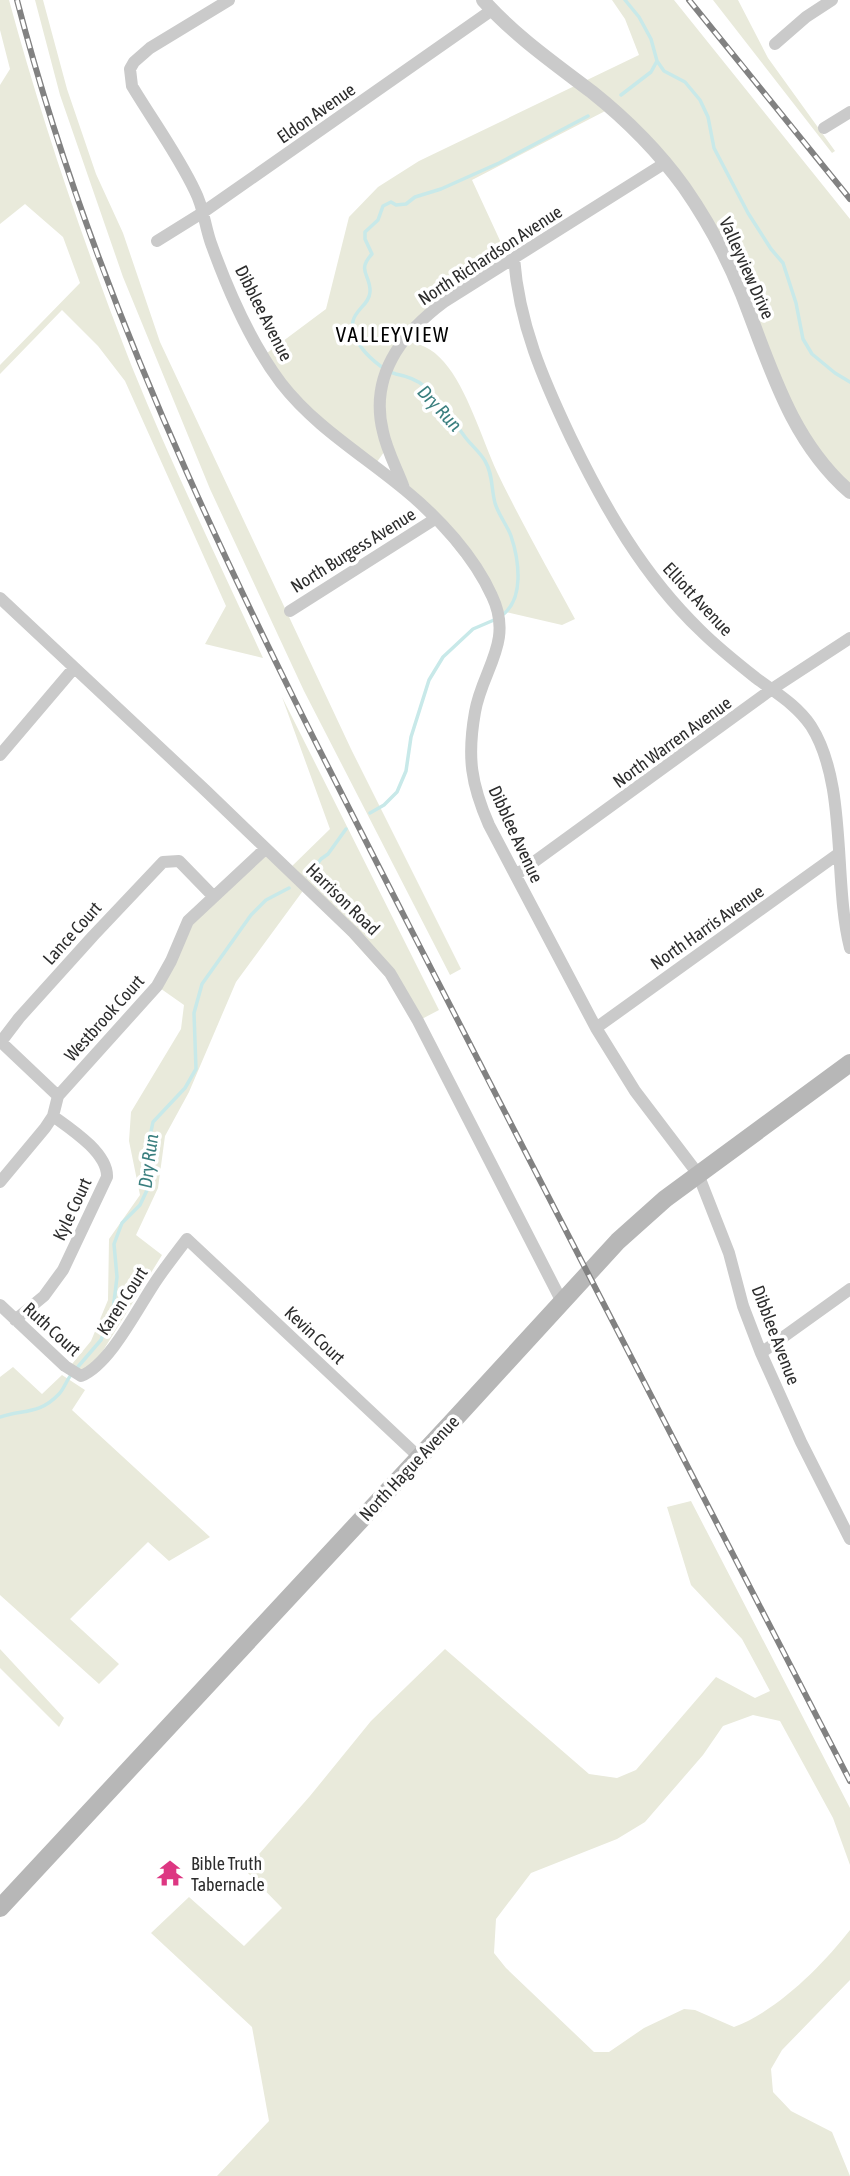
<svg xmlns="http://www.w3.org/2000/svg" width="850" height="2176" font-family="'Asap Condensed',sans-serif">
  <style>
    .green { fill: #e9eadb }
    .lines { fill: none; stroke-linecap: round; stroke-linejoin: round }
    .stream { stroke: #c8e9e9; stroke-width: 3.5 }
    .minor { stroke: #cacaca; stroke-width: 12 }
    .tertiary { stroke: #cacaca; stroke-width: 14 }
    .secondary { stroke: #b7b7b7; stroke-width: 18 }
    .rail-casing { stroke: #828282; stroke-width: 6 }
    .rail { stroke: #fff; stroke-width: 3.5; stroke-dasharray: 10; stroke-linecap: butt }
    .labels { text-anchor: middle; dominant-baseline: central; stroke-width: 7; stroke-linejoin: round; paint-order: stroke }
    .street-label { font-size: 18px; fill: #2d2d2d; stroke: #fff }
    .poi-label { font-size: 18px; fill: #2d2d2d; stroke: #fff; text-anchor: start }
    .water-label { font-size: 19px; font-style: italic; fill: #3a7f7f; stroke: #fff }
    .quarter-label { font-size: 21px; letter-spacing: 2px; fill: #000; stroke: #fff }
  </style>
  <rect width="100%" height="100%" fill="#fff"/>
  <path class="green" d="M0,0H9C43,125 85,247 132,367C172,466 219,562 263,658L205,644L226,606L125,381L98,346L62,310L0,374V365L80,283L63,237L25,204L0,224V85L10,69L0,30Z
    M35,0H43L67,89L96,174L123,233L160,342L351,749L461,969L450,975L304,691L210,489L123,277L60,95Z
    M612,0H674L850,219V484L812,451L701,213L611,108L472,180L509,260L444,302L402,341C420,343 432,348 444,362C467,388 482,439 497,472C521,522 549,571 575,619L562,625L497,610L492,596L421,505L387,448L374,466L323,428L263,356L326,309L349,217L378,187L419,161L639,55L625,19Z
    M713,0H738L768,58L835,151L832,153Z
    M282,697L439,1010L418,1021L404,997L305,888L236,982L189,1092L165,1136L158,1188L136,1235L162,1255L101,1354L83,1373L72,1364L91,1341L108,1300L109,1239L140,1195L129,1141L131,1112L181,1029L184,1005L157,986L183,929L265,849L288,870L330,829Z
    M13,1367L42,1394L62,1375L85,1390L72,1410L210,1537L169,1561L148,1542L70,1619L119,1664L99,1684L0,1595V1377Z
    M691,1501L850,1808V1865L833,1818L780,1721L753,1715L723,1726L703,1755L645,1822L617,1839L531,1873L496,1919L494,1953L506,1968L594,2052H609L644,2028L684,2009L695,2010L734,2027C777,2011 822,1966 850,1930V1980L782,2050L771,2069L773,2092L791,2111L832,2132L850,2176H217L269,2121L252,2027L151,1933L189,1897L244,1946L282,1908L245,1870L310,1796L371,1721L445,1649L589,1774L617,1778L636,1770L716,1677L755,1698L770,1691L742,1639L691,1585L667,1507Z
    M0,1649L64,1718L59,1727L0,1668Z"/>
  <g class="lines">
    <path class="stream" d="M625,0L639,17L651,39L657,61L664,71L685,82L700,100L708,117L714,148L748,213L771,249L783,263L796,303L803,339L812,354L835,373L850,382
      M621,95L651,72L657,61
      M501,616C525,600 519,560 511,536C507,525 498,514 495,503C491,488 493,474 485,461C480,452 471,445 465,437C452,420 441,400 424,386C416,379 406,376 396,374C383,371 365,354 359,344C340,312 369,310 370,292C371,275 356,271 372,254L365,239V232L378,220L383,206L391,202L396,205L406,204L415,197L441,189L499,163L588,116
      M370,813L384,805L397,792L406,771L411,737L429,680L443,657L473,629L494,620
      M308,876L321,859L328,854L346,829
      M76,1369L101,1340L113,1310L117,1277L114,1244L122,1223L140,1205L148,1188L145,1160L153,1122L185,1088L196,1069L194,1013L202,984L251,915L266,900L289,888
      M0,1417C24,1409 39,1415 59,1394C64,1389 66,1381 71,1375"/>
    <path class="minor" d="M229,0L150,48L134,62L130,69L132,86C153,121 178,155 195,191C204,208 205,228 212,246C229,293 251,343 281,383C315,427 363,455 405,490C439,518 474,556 492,596C514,642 482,670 475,712C467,757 471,784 489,825L596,1028L635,1091L698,1174L729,1253L743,1306L761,1353L801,1442L850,1539
      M775,44L806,17L832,0
      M824,128L850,112
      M157,241L202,213L492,10
      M514,258C519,324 543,379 571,438C605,508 643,575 700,630C717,647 737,663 756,678C776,693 797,705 811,726C848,784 833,882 850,948
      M404,488C397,469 387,451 383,432C369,376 401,334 444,302L665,163
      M0,598L205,790L354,933L390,973L418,1021L562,1302
      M290,611L435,519
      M0,755L74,668
      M516,875L772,689L850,638
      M596,1028L838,854
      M1,1042L58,1096
      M0,1043L19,1018L93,936L163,862L179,861L214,897
      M0,1182L45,1128L53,1116L58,1096L157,986L171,961L188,921L265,849
      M0,1305L65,1366L81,1376C111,1364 139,1305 158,1278C167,1265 177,1252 187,1239L419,1457
      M15,1320L44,1296L63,1270L107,1177C108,1153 71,1129 53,1116
      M761,1353L850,1289"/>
    <path class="tertiary" d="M483,0C515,36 554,63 592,92C627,120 658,151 684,187C707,220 727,257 742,294C770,365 790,440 850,492"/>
    <path class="secondary" d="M0,1908L452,1422L618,1241L665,1199L850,1063"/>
    <g class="rail-casing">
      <path id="rail" d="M17,0C103,333 263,641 419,945C562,1224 706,1502 850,1781
        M689,0L850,199"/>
    </g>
    <use href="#rail" class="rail"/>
  </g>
  <defs>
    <g id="temple-bare" transform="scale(2.1)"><path d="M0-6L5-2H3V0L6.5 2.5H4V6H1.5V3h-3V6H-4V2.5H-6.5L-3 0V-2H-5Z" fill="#dd3782" stroke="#fff" stroke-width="2.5" paint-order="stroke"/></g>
  </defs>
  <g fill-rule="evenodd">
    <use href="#temple-bare" x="170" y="1873"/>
  </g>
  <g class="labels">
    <g class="street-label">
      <text transform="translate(316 113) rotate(-35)">Eldon Avenue</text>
      <text transform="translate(490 255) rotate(-33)">North Richardson Avenue</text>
      <text transform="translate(747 268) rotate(66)">Valleyview Drive</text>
      <text transform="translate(264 313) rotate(63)">Dibblee Avenue</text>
      <text transform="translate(353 550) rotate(-32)">North Burgess Avenue</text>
      <text transform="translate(698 599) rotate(47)">Elliott Avenue</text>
      <text transform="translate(672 742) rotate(-36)">North Warren Avenue</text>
      <text transform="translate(516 834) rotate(65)">Dibblee Avenue</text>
      <text transform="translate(343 899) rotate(44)">Harrison Road</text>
      <text transform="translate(707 927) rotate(-35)">North Harris Avenue</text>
      <text transform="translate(72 933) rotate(-48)">Lance Court</text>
      <text transform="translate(104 1018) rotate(-48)">Westbrook Court</text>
      <text transform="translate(72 1209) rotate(-65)">Kyle Court</text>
      <text transform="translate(122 1301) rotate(-57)">Karen Court</text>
      <text transform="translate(52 1329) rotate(42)">Ruth Court</text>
      <text transform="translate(315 1335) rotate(43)">Kevin Court</text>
      <text transform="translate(776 1335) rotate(69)">Dibblee Avenue</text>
      <text transform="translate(409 1468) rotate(-47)">North Hague Avenue</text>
    </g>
    <g class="poi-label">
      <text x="191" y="1863">Bible Truth<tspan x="191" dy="21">Tabernacle</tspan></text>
    </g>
    <g class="water-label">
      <text transform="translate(440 408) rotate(47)">Dry Run</text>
      <text transform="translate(148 1161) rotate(-83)">Dry Run</text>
    </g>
    <g class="quarter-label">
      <text x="393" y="334">VALLEYVIEW</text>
    </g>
  </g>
</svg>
